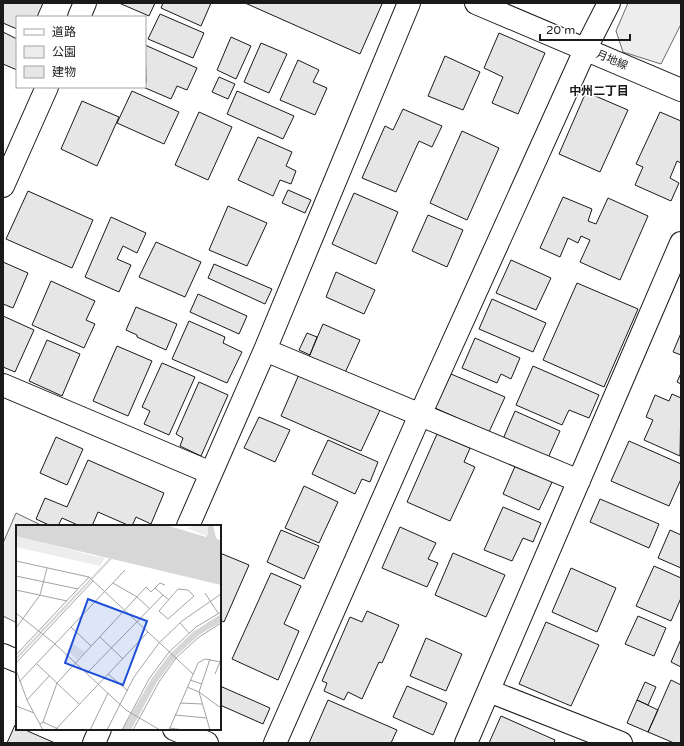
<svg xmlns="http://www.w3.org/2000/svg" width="684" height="746" font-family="'Varela Round','Noto Sans JP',sans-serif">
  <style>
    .green { fill: #ededed; stroke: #6a6a6a }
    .building { fill: #e6e6e6; stroke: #1a1a1a }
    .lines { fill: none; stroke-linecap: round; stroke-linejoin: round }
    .street-casing { stroke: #1a1a1a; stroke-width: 24 }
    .primary-casing { stroke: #1a1a1a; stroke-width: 24 }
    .street { stroke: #fff; stroke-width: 22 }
    .primary { stroke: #fff; stroke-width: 22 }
    .labels { text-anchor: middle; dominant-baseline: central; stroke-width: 3; stroke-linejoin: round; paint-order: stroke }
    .street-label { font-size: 11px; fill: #1a1a1a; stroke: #fff }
    .neighbourhood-label { font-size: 12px; font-weight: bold; fill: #1a1a1a; stroke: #fff }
    .inset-river { fill: none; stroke: #d7d7d7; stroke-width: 2 }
    .inset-road { fill: none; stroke: #a3a3a3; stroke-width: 1 }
    .view { fill: #1d4ed8; fill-opacity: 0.15; stroke: #1d4ed8; stroke-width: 2 }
    .inset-edge { fill: none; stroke: #1a1a1a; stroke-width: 2 }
  </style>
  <rect width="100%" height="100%" fill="#fff"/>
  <path class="green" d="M628,3H681V24L661,64L623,52L616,31Z
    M16,513L43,526H17V623L3,616V543Z"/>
  <path class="building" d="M3,3H43L37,17H17V29L3,23Z
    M119,3H155L149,16Z
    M163,3H211L201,26L161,8Z
    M245,3H380L382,4L360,54Z
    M160,14L204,33L193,58L148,39Z
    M3,32L17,39V70L3,64Z
    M499,33L545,53L518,114L492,103L503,77L484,68Z
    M231,37L251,46L236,79L217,70Z
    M261,43L287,54L269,93L244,82Z
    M145,45L197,68L187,90L177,86L171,99L143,87H145L146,81Z
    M445,56L480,72L463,110L428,96Z
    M298,60L319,70L313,82L327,88L315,115L280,100Z
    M219,77L235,84L228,99L212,92Z
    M132,91L179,112L164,144L117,123Z
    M237,91L294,116L283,139L227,114Z
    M586,92L628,110L600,172L559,154Z
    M82,101L119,117L97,166L61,149Z
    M403,109L442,126L432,147L419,141L396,192L362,178L385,126L393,130Z
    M199,112L232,127L208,180L175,165Z
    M660,112L681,121V163L677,161L670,178L679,183L671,201L635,185L643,167L636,164Z
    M462,131L499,148L467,220L430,203Z
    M258,137L292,152L286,166L296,171L291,184L280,180L273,196L238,180Z
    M288,190L311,200L305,213L282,203Z
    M28,191L93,220L72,268L6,239Z
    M354,193L398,212L376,264L332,244Z
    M563,197L592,209L588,221L596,224L608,198L648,216L620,280L580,262L590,240L581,236L578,243L568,238L560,257L540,248Z
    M228,206L267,223L247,266L209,250Z
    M428,215L463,230L447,267L412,251Z
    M111,217L146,233L137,253L123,246L117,259L131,265L119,292L85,277Z
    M156,242L201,262L185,297L139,277Z
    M511,260L551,278L536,310L496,293Z
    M3,262L28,273L13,308L3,304Z
    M214,264L272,289L265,304L208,278Z
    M336,272L375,290L364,314L326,297Z
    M51,281L95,301L86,320L95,324L84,348L32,325Z
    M577,283L638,309L604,387L543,360Z
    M198,294L247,316L239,334L190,312Z
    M492,299L546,323L533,352L479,329Z
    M136,307L177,324L166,350L137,337V335L126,330Z
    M3,316L34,330L15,372L3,367Z
    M189,321L225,337L223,343L242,352L227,383L172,359Z
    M323,324L360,340L344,375L308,359Z
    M307,333L317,337L310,355L299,350Z
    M681,333V355L673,352Z
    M475,338L520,358L511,379L501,374L497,383L462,368Z
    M47,340L80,354L62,396L29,381Z
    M117,346L152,361L128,416L93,401Z
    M162,363L195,377L169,435L144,424L150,411L142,407Z
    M533,366L599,395L589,418L569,410L562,425L516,405Z
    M300,372L381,408L361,451L281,416Z
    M681,373V384L677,382Z
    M451,374L505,397L489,432L435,408Z
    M199,382L228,395L201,456L180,446L183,438L176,434Z
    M672,394L681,398L680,456L644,440L653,420L646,417L655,395L669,401Z
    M515,411L560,431L548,458L503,439Z
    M259,417L290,430L275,462L244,448Z
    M437,434L470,448L464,462L475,467L450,521L407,502Z
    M56,437L83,449L67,485L40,473Z
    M328,440L378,462L370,482L362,479L355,494L312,474Z
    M629,441L681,464V479L669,506L611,481Z
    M88,460L164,493L151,524L136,517L132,526H130L98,512L92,526H80L62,518L58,526H51L36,519L45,498L67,507Z
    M516,464L553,480L539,510L503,494Z
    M304,486L338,502L319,543L285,528Z
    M600,499L659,524L649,548L590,522Z
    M503,507L541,523L533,542L523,538L512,561L484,550Z
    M400,527L436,543L428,559L438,563L427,587L382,568Z
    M281,530L319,546L304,579L267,562Z
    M670,530L681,535V568L658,558Z
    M220,553L249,565L224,622L220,620Z
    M453,553L505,575L486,617L435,595Z
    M654,566L681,578V598L671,621L636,606Z
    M571,568L616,588L597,632L552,612Z
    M271,573L301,586L284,624L299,631L278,680L232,659Z
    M367,611L399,625L382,663L379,662L362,699L348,692L344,700L324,691L327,683L322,681L350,617L362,622Z
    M638,616L666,628L654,656L625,644Z
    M546,622L599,645L571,706L519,684Z
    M426,638L462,654L446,691L410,676Z
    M681,639V667L671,662Z
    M671,680L681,685V743H674L648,732Z
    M645,682L656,687L648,705L637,700Z
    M220,686L270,708L263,724L220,705Z
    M407,686L447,703L433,735L393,717Z
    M328,700L397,730L391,743H309Z
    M637,700L658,710L648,732L627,723Z
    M501,716L555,740L554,743H489Z
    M15,725L17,726V729H23L55,743H7Z"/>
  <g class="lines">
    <g class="street-casing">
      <path id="street" d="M476,3L681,90
        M79,17L85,3
        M3,186L47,87
        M265,350L579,481
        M3,385L211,473
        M188,526L265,350L409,3
        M489,691L621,743
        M94,743L100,729
        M275,743L420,415L586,48L609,3
        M466,743L681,243"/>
    </g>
    <g class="primary-casing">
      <path id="primary" d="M3,655L17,661
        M174,729L207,743"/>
    </g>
    <use href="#street" class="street"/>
    <use href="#primary" class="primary"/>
  </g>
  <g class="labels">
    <g class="street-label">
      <text transform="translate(612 60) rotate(23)">月地線</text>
    </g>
    <g class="neighbourhood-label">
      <text x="599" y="91">中州二丁目</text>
    </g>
  </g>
  <g transform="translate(16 525)">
    <rect width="205" height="205" fill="#fff"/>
    <path d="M184,0H192V12L171,3ZM0,10L74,30L89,33L84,41L0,22ZM57,119L69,127L61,134L51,125Z" fill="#ededed"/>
    <path d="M0,0H150L190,12L192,10V0H197L200,13L205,16V60L4,12L0,10ZM205,89V97L183,110L161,130L141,157L115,205H106L136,153L153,130L177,107Z" fill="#d7d7d7"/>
    <path class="inset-river" d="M0,134L98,30"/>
    <path class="inset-road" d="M0,36L73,52L177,149M0,51L62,64M97,58L121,72L134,84M162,64L172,65L178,71L152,94L143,86ZM0,65L51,76M189,68L202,88M147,70L139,63L144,58L149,60M0,88L39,119L110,185L144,205M164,98L173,108M55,102L75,121M0,103L24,70L31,43M84,112L107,134M0,130L73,52M0,138L77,56M21,139L63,179M0,145L11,175L27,205M71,148L147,70L153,75M92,149L112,166M199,149L204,137M174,155L186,159M3,157L109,45M171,162L183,167L205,183M11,175L33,151M164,178L186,179M0,181L18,188M159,190L191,193M27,197L44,205M24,199L27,197L41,158L130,62L135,67L139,63M153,203L168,205M39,205L132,107M74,205L92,168M91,205L118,152L143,118L166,96L205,69M106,205L133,154L153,127L180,102L205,87M117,205L143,157L160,133L183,112L205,98M153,205L182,138L189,134L205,137M194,205L183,167L194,134"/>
    <path class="view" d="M72,74L131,96L107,160L49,138Z"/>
    <rect width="205" height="205" class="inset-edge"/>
  </g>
  <rect width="684" height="746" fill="none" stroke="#1a1a1a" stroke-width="8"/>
  <rect x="16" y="16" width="130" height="72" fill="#ffffff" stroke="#a3a3a3"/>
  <rect x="24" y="29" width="20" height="6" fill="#ffffff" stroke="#a3a3a3"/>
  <text x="52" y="36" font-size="12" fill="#1a1a1a">道路</text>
  <rect x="24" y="46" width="20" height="12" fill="#ededed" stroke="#a3a3a3"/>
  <text x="52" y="56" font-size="12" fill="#1a1a1a">公園</text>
  <rect x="24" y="66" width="20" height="12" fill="#e6e6e6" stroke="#a3a3a3"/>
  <text x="52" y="76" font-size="12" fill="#1a1a1a">建物</text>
  <path d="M540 34v6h90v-6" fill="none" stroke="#1a1a1a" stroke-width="2"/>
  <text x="546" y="34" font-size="12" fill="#1a1a1a" stroke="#ffffff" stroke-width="3" paint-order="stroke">20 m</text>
</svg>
